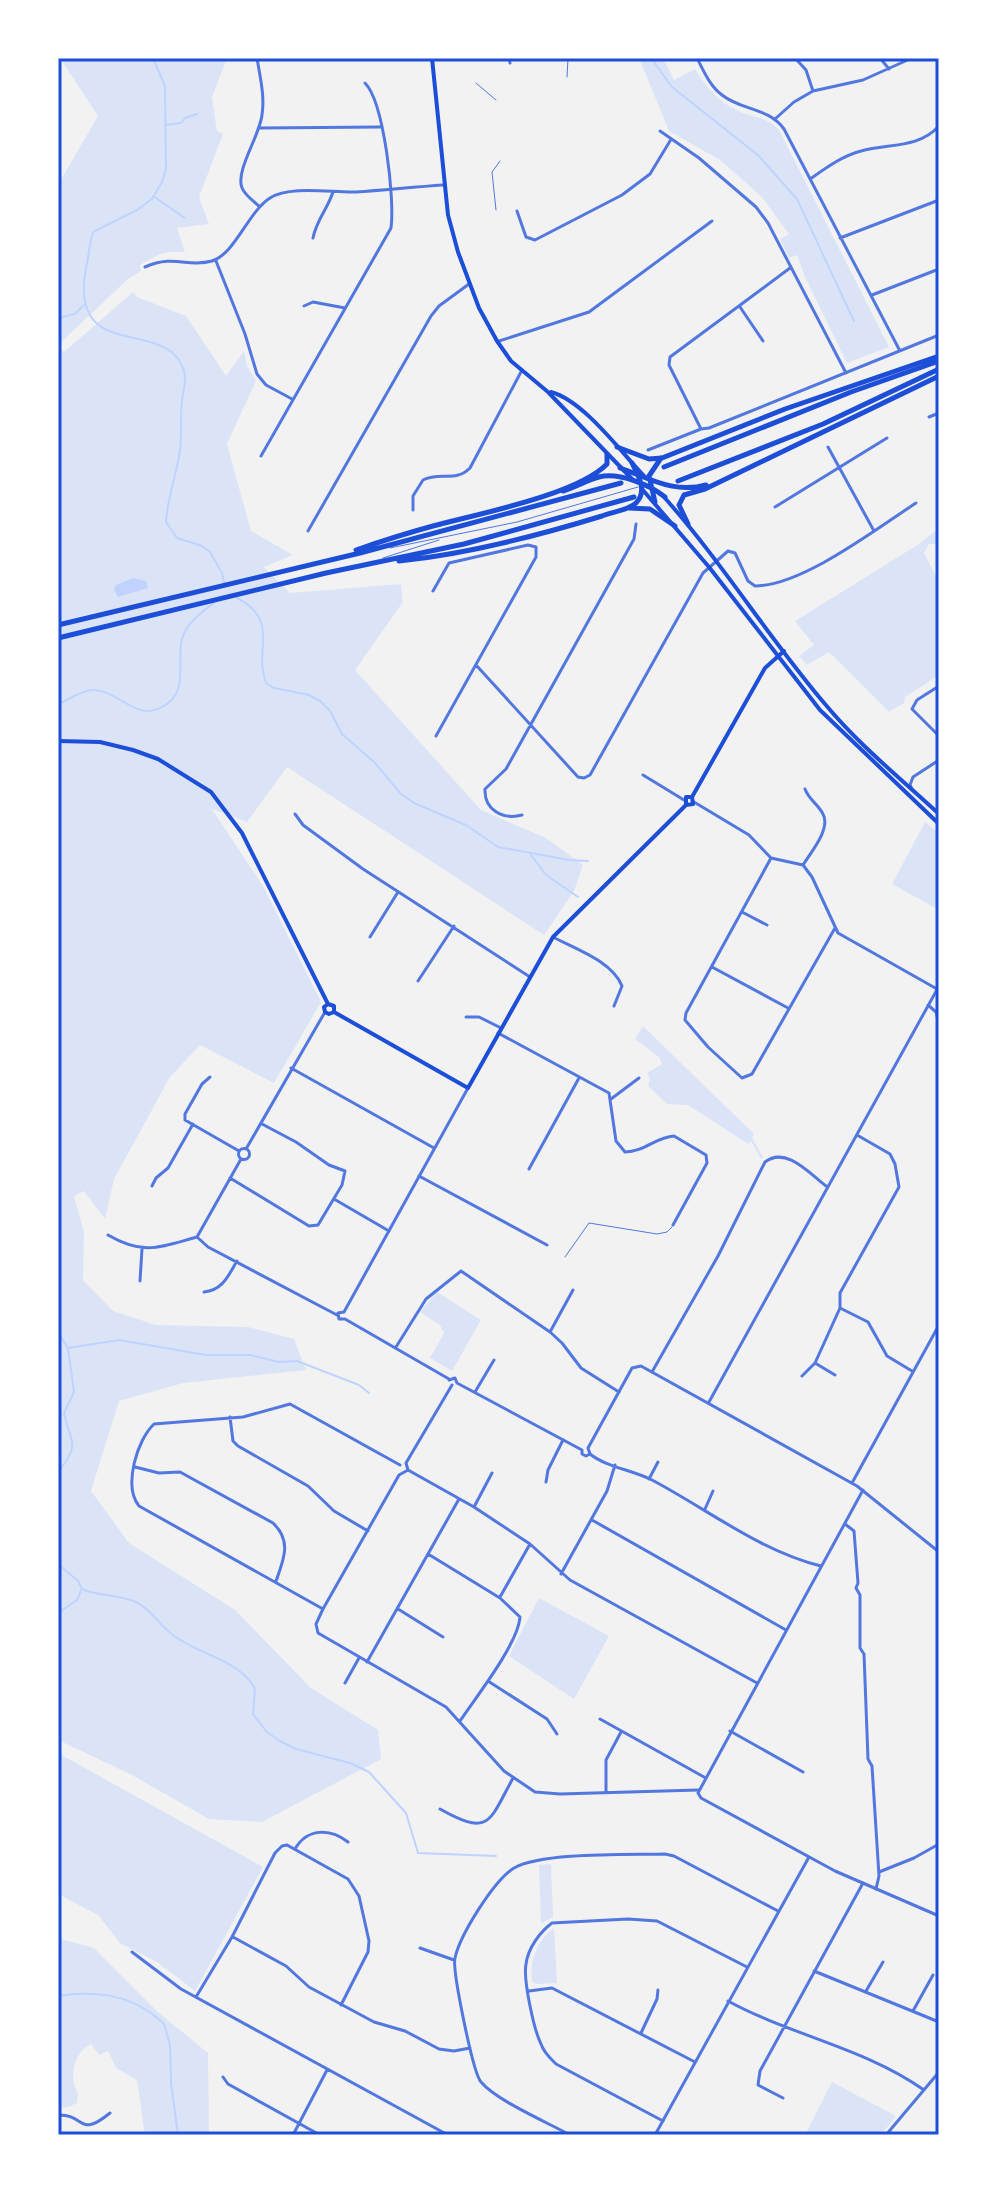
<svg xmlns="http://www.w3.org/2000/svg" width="997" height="2193" font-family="'Source Sans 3',sans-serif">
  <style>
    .green { fill: #dbe4f7 }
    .water { fill: #bfd3fe }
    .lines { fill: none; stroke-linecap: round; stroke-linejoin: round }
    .stream { stroke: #bfd3fe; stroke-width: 2 }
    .service { stroke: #5277de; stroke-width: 1 }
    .minor { stroke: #5277de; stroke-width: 3 }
    .tertiary { stroke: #5277de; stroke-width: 3 }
    .secondary { stroke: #1d4ed8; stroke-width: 4 }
    .primary { stroke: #1d4ed8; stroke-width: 4 }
    .motorway { stroke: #1d4ed8; stroke-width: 5 }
    .neatline { fill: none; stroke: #1d4ed8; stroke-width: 3 }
  </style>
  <rect width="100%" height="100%" fill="#f2f2f2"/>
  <path class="green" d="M60,58H227L212,97L217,131L223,134L199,197L209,224L177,228L185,252C162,251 159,254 140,265L141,271L128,279L58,345V185L98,116Z
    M639,58H663L674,80L695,69C707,89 721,104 743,113C757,118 768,118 779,130L889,347L847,363L805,277L797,255L789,258L780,239L789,234L761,196L720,160L669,131Z
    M133,292L137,297L186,316L226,376L244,351L247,366L256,381L227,444L251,531L293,555L264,567L290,593L401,584L403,602L355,670L481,810L546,838L583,865L574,891L544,935L287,767L247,822L212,809L263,886L321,1002L274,1083L200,1045L170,1077L114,1179L105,1219L84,1191L74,1196L84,1232L83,1280L113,1311L156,1325L248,1327L294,1339L306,1370L183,1383L119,1401L91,1491L129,1543L235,1610L311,1688L378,1730L381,1759L262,1822L209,1819L132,1775L58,1740V346L64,352Z
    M939,528V544H929L924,553L939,582V675L905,697L904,703L889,712L829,652L807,665L799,656L814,645L795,621L919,544Z
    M925,822L939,833V910L892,884Z
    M643,1026L754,1134L752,1138L763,1157L761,1159L751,1141L748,1144L688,1105L667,1104L648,1086L650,1079L647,1073L662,1064L659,1057L635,1039Z
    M437,1292L481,1320L452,1371L430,1358L444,1333L440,1325L420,1312Z
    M539,1598L609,1636L574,1699L509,1656Z
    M58,1753L263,1867L195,1991L157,1962L120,1943L98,1915L58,1894Z
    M551,1864L553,1917L541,1924L539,1865Z
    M554,1928L557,1983L536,1984L532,1981C529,1962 537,1940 554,1928Z
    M58,1938L94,1948L158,2012L208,2053L209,2135H145L137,2080L116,2068L108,2051L99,2055L91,2044C74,2052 68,2077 78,2093L77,2103L68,2107L58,2108Z
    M832,2082L896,2116L881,2135H805Z"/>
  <path class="water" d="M133,578L146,581L148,588L118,597L114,590L116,585Z"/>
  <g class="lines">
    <path class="stream" d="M153,58L165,86L166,169L162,182L152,199L137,210L93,232C89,244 89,256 86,268C68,366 168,315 184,371C187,381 183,391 182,401C180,417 182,434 180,450C177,474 167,498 166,522L177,538L202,546L210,552L222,573L224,582
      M651,58L672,87L759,156L797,199L854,321
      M165,125L181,123L185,118L197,114
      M153,196L185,218
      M58,318L75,314L84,305
      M237,598C281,621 253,648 266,683L274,688L309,695L320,701L330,711L342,734L375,763L400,793L414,803L466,825L498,847L569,860L588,861
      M58,705C68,699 81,691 92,690C118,689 135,722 162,707C190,693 176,662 182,639C187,622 202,612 215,602
      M531,855L546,875L578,897
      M58,1332L68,1348L74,1392L64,1413C71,1444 81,1444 58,1472
      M68,1348L119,1340L206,1355H250L279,1362L297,1361L359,1385L369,1393
      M58,1564L78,1581L82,1589L77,1600L58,1613
      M82,1589C99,1597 118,1594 136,1602C152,1610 159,1625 173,1635C195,1653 242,1661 255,1689L253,1714L267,1732L278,1740L296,1749L350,1763L369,1772L406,1813L418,1853L496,1856
      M58,1996C98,1990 134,1995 164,2024L170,2045L171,2083L178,2135"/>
    <path class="service" d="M567,77L568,58
      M476,83L496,100
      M496,210L492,172L500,161
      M390,548L517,522L638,487
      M383,558L439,540
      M565,1257L589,1223L657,1234L667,1232L672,1227"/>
    <path class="minor" d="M257,58C260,77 265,96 262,115C260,135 235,171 242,188C245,195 253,201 259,206
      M509,58L510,63
      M697,58C704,72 710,86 722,95C742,111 768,107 784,129L900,351
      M795,58L806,70L813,91
      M880,58L889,69
      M775,119L794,102L813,91L863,80L912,58
      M260,128L380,127
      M660,131L699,158L756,207L768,223L846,373
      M810,179C826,168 842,156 861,151C888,143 918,149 939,126
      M517,211L526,237L535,240L622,195L650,174L670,141
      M313,238C316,221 328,208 333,192
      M840,238L939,200
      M216,261L245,334L257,374L266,385L292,399
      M145,267C175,254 188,268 212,261C235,254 248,212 270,198C290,185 333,193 356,192C385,190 414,187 443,185
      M790,268L670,357L669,365L701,429L709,428L939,335
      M872,295L939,269
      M304,306L313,302L345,308
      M740,307L763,341
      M499,341L589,312L712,221
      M929,417L939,413
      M828,447L874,531
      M648,450L701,429
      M261,456L391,228C395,200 384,102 365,83
      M775,507L887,438
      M413,510V496L423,480C440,471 455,483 470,468L522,370
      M308,531L431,316L439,306L469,284
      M433,591L449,563L528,545L536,547V557L436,736
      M476,665L578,777L584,778L590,775L703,573L728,551L735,553L748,581L755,586C802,586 876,529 916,503
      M939,686L917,700L912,709L939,736
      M643,775L684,800
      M912,789L910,785L913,777L939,760
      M694,802L749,835L771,858L803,865L812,877L838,933L937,989
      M295,814L303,825L363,869L530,977
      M522,815C503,820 484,810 485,789L506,769L634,539L636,524
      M771,858L686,1013L685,1020L708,1047L742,1078L752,1074L835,928
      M803,865C811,852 831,829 823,814C818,804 809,800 805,789
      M742,912L767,925
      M370,937L398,892
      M553,937C575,949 612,961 622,986L614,1006
      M712,967L788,1008
      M418,981L454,926
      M928,1005L936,1012L939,1024
      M466,1017H479L501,1028
      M498,1033L609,1093L616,1141L625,1152C644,1152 656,1137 674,1136L706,1155L707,1163L673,1225
      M291,1068L434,1148
      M210,1077L202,1084L185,1114V1120L239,1151
      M611,1099L639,1078
      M238.5 1154a5.5 5.5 0 1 1 11 0a5.5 5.5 0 1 1-11 0Z
      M246,1149L325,1012
      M529,1169L579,1078
      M419,1176L547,1245
      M230,1178L309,1226L318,1225L342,1185L345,1171L329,1165L296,1142L262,1124
      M152,1186L156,1178L168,1168L193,1124
      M334,1199L389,1231
      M108,1235C144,1256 160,1247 197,1237L241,1159
      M197,1237L208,1247L337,1315
      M140,1281L142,1249
      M204,1292C223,1290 228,1276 237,1261
      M840,1308L868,1322L887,1356L912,1371
      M550,1332L573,1290
      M396,1347L426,1299L461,1271L550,1332L562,1343L581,1368L619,1392
      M815,1363L835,1375
      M652,1372L718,1256L765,1162C786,1146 809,1173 826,1186
      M802,1376L815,1363L840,1308V1293L899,1187L895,1164L890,1154L857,1135
      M452,1385L406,1463L408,1470L399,1475L323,1609L316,1624L318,1633L446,1707L504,1771L535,1792L560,1794L698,1790
      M475,1392L494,1360
      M709,1402L939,986
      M230,1417L233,1441L238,1446L308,1486L334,1511L368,1531
      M590,1454C606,1467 633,1470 652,1480C707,1509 760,1551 821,1566
      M135,1467L159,1473L180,1472L273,1523C292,1541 284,1559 276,1581
      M408,1470L474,1507L530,1544L570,1580L757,1683
      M649,1479L658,1462
      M546,1482L548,1470L563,1440
      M852,1483L939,1325
      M474,1507L492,1473
      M705,1509L713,1491
      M592,1520L786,1630
      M845,1524L854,1531L858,1583L856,1588L860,1595V1648L864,1654L868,1759L872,1766L879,1876L876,1889
      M428,1554L500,1598L520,1617C518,1644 476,1697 460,1721
      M561,1574L607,1491L615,1465
      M500,1597L530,1544
      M323,1609L139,1506C123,1486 137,1440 154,1424L243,1417L290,1404L400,1465
      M398,1609L443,1637
      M367,1662L459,1499
      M488,1681L547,1719L557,1734
      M345,1683L359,1658
      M600,1719L704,1777
      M730,1731L803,1772
      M606,1792V1760L621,1732
      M440,1809C490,1837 489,1822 513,1778
      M295,1849C307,1828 330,1828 348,1842
      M879,1872L914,1858L939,1844
      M233,1937L286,1966L309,1987L374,2022L405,2031L439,2049L454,2051L470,2048
      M420,1948L454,1960
      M132,1952L181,1989L448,2135
      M814,1971L939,2022
      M529,1991L552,1988L695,2062
      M866,1991L883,1962
      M196,1997L232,1937L275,1853L282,1846L287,1845L348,1879L359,1896L369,1941L368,1952L341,2005
      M728,2001C790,2035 865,2048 924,2090
      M913,2011L933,1975
      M641,2033L657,1999L658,1990
      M223,2077L228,2084L320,2135
      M783,2098L758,2085L760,2071L863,1883
      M58,2115C86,2114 78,2139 110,2113
      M663,2121L556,2064C550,2058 544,2053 541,2044C534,2030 523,1980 526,1964C528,1948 540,1932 552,1923L628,1919L657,1921L747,1967
      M293,2135L327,2070
      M570,2135C547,2122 497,2101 481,2082C473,2073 452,1970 455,1958C460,1935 494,1880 514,1868C543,1852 629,1855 665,1854L674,1856L778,1911
      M886,2135L939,2072"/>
    <path class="tertiary" d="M344,1312L468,1088
      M344,1312L338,1313L339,1319H345L449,1379
      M449,1380L455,1378L457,1383L582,1450V1454L586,1456L590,1454L588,1448L632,1368L641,1366L857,1486L939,1552
      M863,1490L698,1793L701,1798L835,1871L939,1916
      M655,2135L809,1857"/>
    <path class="secondary" d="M58,741L100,742L133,750L158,759L211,792L242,833L328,1004L334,1006V1012L468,1088L553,937L686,805L693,804L692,797L765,668L784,651
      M686,805V797H692
      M328,1004L324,1007L325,1012L329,1014L334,1012"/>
    <path class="primary" d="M432,58L448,215L458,252L479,308L497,341L511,361L548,392L633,480
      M551,392C584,401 620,451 644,476
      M642,489L709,567L820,710L939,824
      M664,497C722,562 768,637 825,704C859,745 900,778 939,814"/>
    <path class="motorway" d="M617,447L649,459L662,458L785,409L939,356
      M664,467L851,392L939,361
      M620,468C649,478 674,494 706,485
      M678,481L823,424L939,369
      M563,491C576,487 587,480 599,477C619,472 650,485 665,497
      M655,502L649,476L661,458
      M629,508L650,509L675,526
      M688,524L679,505L684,495L705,489L939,376
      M356,550C382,541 407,533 433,526C477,514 577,495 607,464V454
      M399,561C467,554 537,536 602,516C612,512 629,510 636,503C648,491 638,475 632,463
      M58,625L360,553L621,483
      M58,638L326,573L464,544L634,497"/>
  </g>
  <rect width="997" height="2193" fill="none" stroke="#ffffff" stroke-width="120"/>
  <rect x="60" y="60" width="877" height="2073" class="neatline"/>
</svg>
